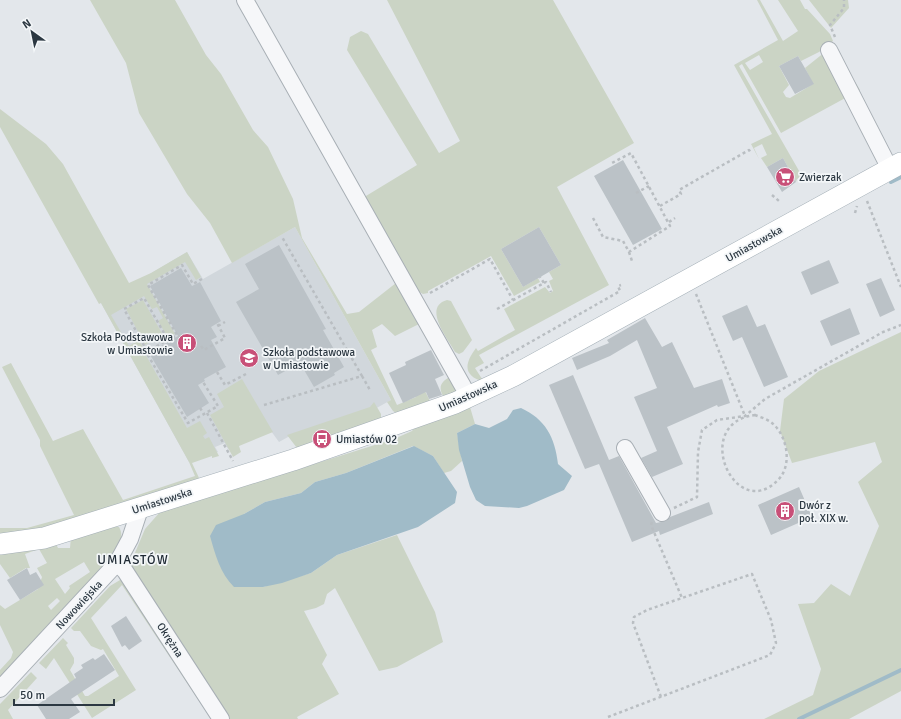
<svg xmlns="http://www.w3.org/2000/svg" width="901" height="719" font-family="Signika,sans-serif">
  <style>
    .built { fill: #d1d7dc }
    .green { fill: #cbd4c5; fill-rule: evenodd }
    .water { fill: #a0bbc8 }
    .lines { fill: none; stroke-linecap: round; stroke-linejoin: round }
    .stream { stroke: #a0bbc8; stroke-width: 4 }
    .building { fill: #bbc2c7 }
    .minor-casing { stroke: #a8afb5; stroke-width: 18 }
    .major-casing { stroke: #a3aeb6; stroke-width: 22 }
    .path { stroke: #b9bec2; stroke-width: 2.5; stroke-dasharray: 3 3; stroke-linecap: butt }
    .minor { stroke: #f6f7f9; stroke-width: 16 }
    .major { stroke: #fff; stroke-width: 21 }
    .labels { text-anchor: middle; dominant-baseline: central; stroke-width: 3.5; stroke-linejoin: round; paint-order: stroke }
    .poi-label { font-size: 11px; fill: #2c3842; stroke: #f3f6f8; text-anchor: start }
    .street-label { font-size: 11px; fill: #2c3842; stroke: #f3f6f8 }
    .quarter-label { font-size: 13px; letter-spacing: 1px; fill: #1e2933; stroke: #f3f6f8 }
  </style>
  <rect width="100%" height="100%" fill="#e3e7eb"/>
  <path class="built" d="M295,227L391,400L373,410L288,437L279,442L271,431L228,449L225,443L215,447L218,452L189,462L101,303L187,252L203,279Z"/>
  <path class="green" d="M90,0H175L206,55L221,74L253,130L268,147L293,199L302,238L347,314L359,312L396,283L421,323L395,336L382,324L372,330L377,347L371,350L397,405L416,397L410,384L424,389L430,401L443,396C438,386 441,382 451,376L456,391L455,394L398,414L393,411L387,402L391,400L295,227L232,263L210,223L187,194L139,113L126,63Z
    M387,0H553L634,143L557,187L609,285L479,355L484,363L475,368L484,382C463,376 464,364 476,348L478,351L515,330L504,309L545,287L550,293L553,291L549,281L553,279L549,272L561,265L539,227L501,249L523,287L538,278L540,282L514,296L491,256L428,291V293L423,294L416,290L361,199L417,165L347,50L350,37L361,31L368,34L439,153L460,141Z
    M757,0H760L783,41L798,31L778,0H800L805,9H807L830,34L833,41L819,52L801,61L798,56L779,66L789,85L783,92L786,97L790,98L813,84L805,68L825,52L838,54L860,90L781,133L742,64L739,66L802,176L797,179L796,182L783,158L767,167L761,158L767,155L762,144L754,148L759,159L751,144L772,134L734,65L778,40ZM759,55L763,62L750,70L745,63Z
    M809,0H848L849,8L831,28Z
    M0,109L46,144L63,164L129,283L151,273L187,252L201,277L196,280L185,262L147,284L175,334L168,338L158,321L163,318L157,307L152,309L144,296L111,315L129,346L139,340L145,351L144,352L187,428L200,421L207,433L203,436L205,439L209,437L219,456L212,458V456L192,463L200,480L21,535L0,537V528H27L74,515L40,446V440L2,367L11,363L53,441L83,429L123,500L195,476L189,462L101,303L99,304L0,127Z
    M143,300L163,335L145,345L126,309Z
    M447,300L451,301L472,340L463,352L459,354L455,352C448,339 422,307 447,300Z
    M901,332V691L849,719H764L813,695L821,669L798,604L814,603L831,584L850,596L879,526L858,482L882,462L875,442L792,463L780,431L784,399L819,371Z
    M242,379L273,432L239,446L241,452L233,457L210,415L224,407L217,394Z
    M374,402L381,414V419L327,439L325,436L318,438L319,441L297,448L287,435L370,407Z
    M470,407L475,424L457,433L462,461L451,471L444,473L433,456L413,446L346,473L315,482L301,493L265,502L244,514L234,587H263L311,573L337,555L397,535L435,612L443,642L397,667L379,671L335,588L327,594L324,604L316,608L304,611L327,655L322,664L339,694L297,717L298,719H226L129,567L145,529L160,512L394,439L412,431L415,427Z
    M110,525L119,527C126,539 116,550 110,561L0,679V670L11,658L13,652L0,625V605L5,609L38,589L42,577L37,568L47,563L39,549L25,554L30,568H26L10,578L0,564V552L55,542L58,548H70L71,537ZM84,562L90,572L69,586L70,588L65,594L55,579ZM57,598L60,601L51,610L48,606Z
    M120,580L127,582L217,719H211L122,585L91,618L136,690L92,718L54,658L46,669L39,663L63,638L68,643L66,645L74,658V663L70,670L85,696H88L119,676L103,649L101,650L91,646L80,631H74L71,628L110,586Z
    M31,672L37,678L8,710L13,719H0V704Z"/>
  <path class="water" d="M521,408C545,419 555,437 558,464L572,476L564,490L527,506L519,508L485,506L476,500L470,487L459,450L457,433L475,424L489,428L507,419L513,410Z
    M414,446L433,456L457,492L455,503L418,527L337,555L311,573L282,583L263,587H234C220,573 215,554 210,536L216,525L244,514L265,502L301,493L315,482L346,473Z"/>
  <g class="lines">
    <path class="stream" d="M891,182L901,177
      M799,719L901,670"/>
  </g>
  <path class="building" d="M798,56L814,84L795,94L779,66Z
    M783,158L796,182L782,192L767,167Z
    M623,160L662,229L633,245L594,176Z
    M539,227L561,265L523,287L501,249Z
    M279,245L326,329L323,330L344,367L334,373L335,375L314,387L300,363L278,375L236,302L259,289L245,264Z
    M829,260L839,283L811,295L801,272Z
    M181,268L192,286L200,282L221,321L211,327L217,337L211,340L226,367L204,379L205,381L198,385L209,403L187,417L149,353L178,336L150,286Z
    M881,278L895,310L880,317L866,284Z
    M747,305L757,327L765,324L788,377L764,387L742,337L733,341L722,316Z
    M850,308L860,334L831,346L820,321Z
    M645,318L662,347L672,342L694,388L722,379L730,403L718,407L717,405L667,427L683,464L652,477L641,458L657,451L634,397L657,388L637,340L610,356L577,370L572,358L609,343L607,340Z
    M431,350L444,375L435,379L442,395L429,399L426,392L403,403L389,373L406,365L405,362Z
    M573,375L609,460L619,456L656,523L666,521L670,517L709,502L713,514L660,535L659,531L632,542L599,464L585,469L549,385Z
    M799,487L812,517L771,535L758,505Z
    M27,568L30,575L36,572L44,585L20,600L7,580Z
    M126,616L142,641L129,650L125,645L122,647L111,626Z
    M104,654L115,670L71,699L80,712L69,719H46L37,705L76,678L74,674L83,668L81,665L93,658L95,660Z"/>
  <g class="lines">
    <g class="minor-casing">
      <path id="minor" d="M245,0L469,397
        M829,50L890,169
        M625,448L662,513
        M117,563L125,571L221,719
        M0,689L117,563L130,539L140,509"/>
    </g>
    <g class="major-casing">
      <path id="major" d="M0,544L44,538L293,460L455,403L513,376L901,163"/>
    </g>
    <path class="path" d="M835,37L830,25L844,8V0
      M636,193L649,186
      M772,195L779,201
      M867,201L901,287
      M660,206L681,194L679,190L749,150L751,153
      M855,213L857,206
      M593,218L603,237L623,241L629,252L670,226L631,153L610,164
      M669,222L675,218
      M629,252L632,261
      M202,279L193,284L182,265L148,285L177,335L146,352L188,423L218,406L203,382
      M544,283L546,282L551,292
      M430,293L490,259L513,300
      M696,294L745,416
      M497,309L544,283L540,277
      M218,326L225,322
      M201,346L204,350L225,338L217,323
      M147,351L124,309L144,298L168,340
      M480,371L620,291L618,286L621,285
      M217,372L225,385L246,374
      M362,376L370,390
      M264,405L362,376L282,237
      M200,408L204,414
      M207,413L233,461
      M755,415C760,417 767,419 772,423C787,435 793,465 778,480C735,524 690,423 755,415Z
      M674,508L697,497L698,452L702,430L717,420L745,416L765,399L883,332L901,325
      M652,522L651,525L682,598
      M608,717L770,655L776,643L771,620L752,574L647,610L634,617L633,623L661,697"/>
    <use href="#minor" class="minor"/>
    <use href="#major" class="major"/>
  </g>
  <defs>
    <g id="supermarket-disc" transform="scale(1)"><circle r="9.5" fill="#c85078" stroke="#f3f6f8"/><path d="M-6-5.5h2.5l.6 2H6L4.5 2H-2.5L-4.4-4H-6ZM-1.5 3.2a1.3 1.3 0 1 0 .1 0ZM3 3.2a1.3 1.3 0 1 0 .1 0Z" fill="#fff"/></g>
    <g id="building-disc" transform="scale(1)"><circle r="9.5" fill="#c85078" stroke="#f3f6f8"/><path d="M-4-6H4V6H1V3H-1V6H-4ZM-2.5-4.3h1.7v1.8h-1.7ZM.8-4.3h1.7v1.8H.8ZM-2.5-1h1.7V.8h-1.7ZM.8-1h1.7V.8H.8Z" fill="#fff"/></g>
    <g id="school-disc" transform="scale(1)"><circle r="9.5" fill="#c85078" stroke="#f3f6f8"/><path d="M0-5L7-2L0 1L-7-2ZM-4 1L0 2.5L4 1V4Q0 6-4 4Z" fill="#fff"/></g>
    <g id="bus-disc" transform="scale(1)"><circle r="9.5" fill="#c85078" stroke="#f3f6f8"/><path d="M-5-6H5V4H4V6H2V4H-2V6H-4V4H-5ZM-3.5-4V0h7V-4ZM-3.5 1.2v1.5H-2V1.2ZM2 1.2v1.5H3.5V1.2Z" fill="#fff"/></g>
  </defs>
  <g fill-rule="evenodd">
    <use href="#supermarket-disc" x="785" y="177"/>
    <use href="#building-disc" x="187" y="343"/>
    <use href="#school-disc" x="249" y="358"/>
    <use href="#bus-disc" x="322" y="439"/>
    <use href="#building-disc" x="785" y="511"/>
  </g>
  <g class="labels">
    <g class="poi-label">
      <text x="799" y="177">Zwierzak</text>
      <text x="173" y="337" text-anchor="end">Szkoła Podstawowa<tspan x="173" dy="13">w Umiastowie</tspan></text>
      <text x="263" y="352">Szkoła podstawowa<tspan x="263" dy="13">w Umiastowie</tspan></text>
      <text x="336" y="439">Umiastów 02</text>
      <text x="799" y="505">Dwór z<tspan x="799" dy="13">poł. XIX w.</tspan></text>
    </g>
    <g class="street-label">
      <text transform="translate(754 244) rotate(-29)">Umiastowska</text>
      <text transform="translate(468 396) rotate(-24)">Umiastowska</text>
      <text transform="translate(162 501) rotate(-18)">Umiastowska</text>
      <text transform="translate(79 605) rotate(-47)">Nowowiejska</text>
      <text transform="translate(170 640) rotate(57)">Okrężna</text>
    </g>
    <g class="quarter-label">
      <text x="133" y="560">UMIASTÓW</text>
    </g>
  </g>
  <g transform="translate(32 32) rotate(327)" stroke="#f3f6f8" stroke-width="3" paint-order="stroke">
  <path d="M0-3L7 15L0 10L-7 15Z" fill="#2c3842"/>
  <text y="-6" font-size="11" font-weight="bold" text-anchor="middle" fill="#2c3842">N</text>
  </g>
  <path d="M14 699v6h100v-6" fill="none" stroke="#2c3842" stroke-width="2"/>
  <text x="20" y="699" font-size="12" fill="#2c3842" stroke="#f3f6f8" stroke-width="3" paint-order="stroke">50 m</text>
</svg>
